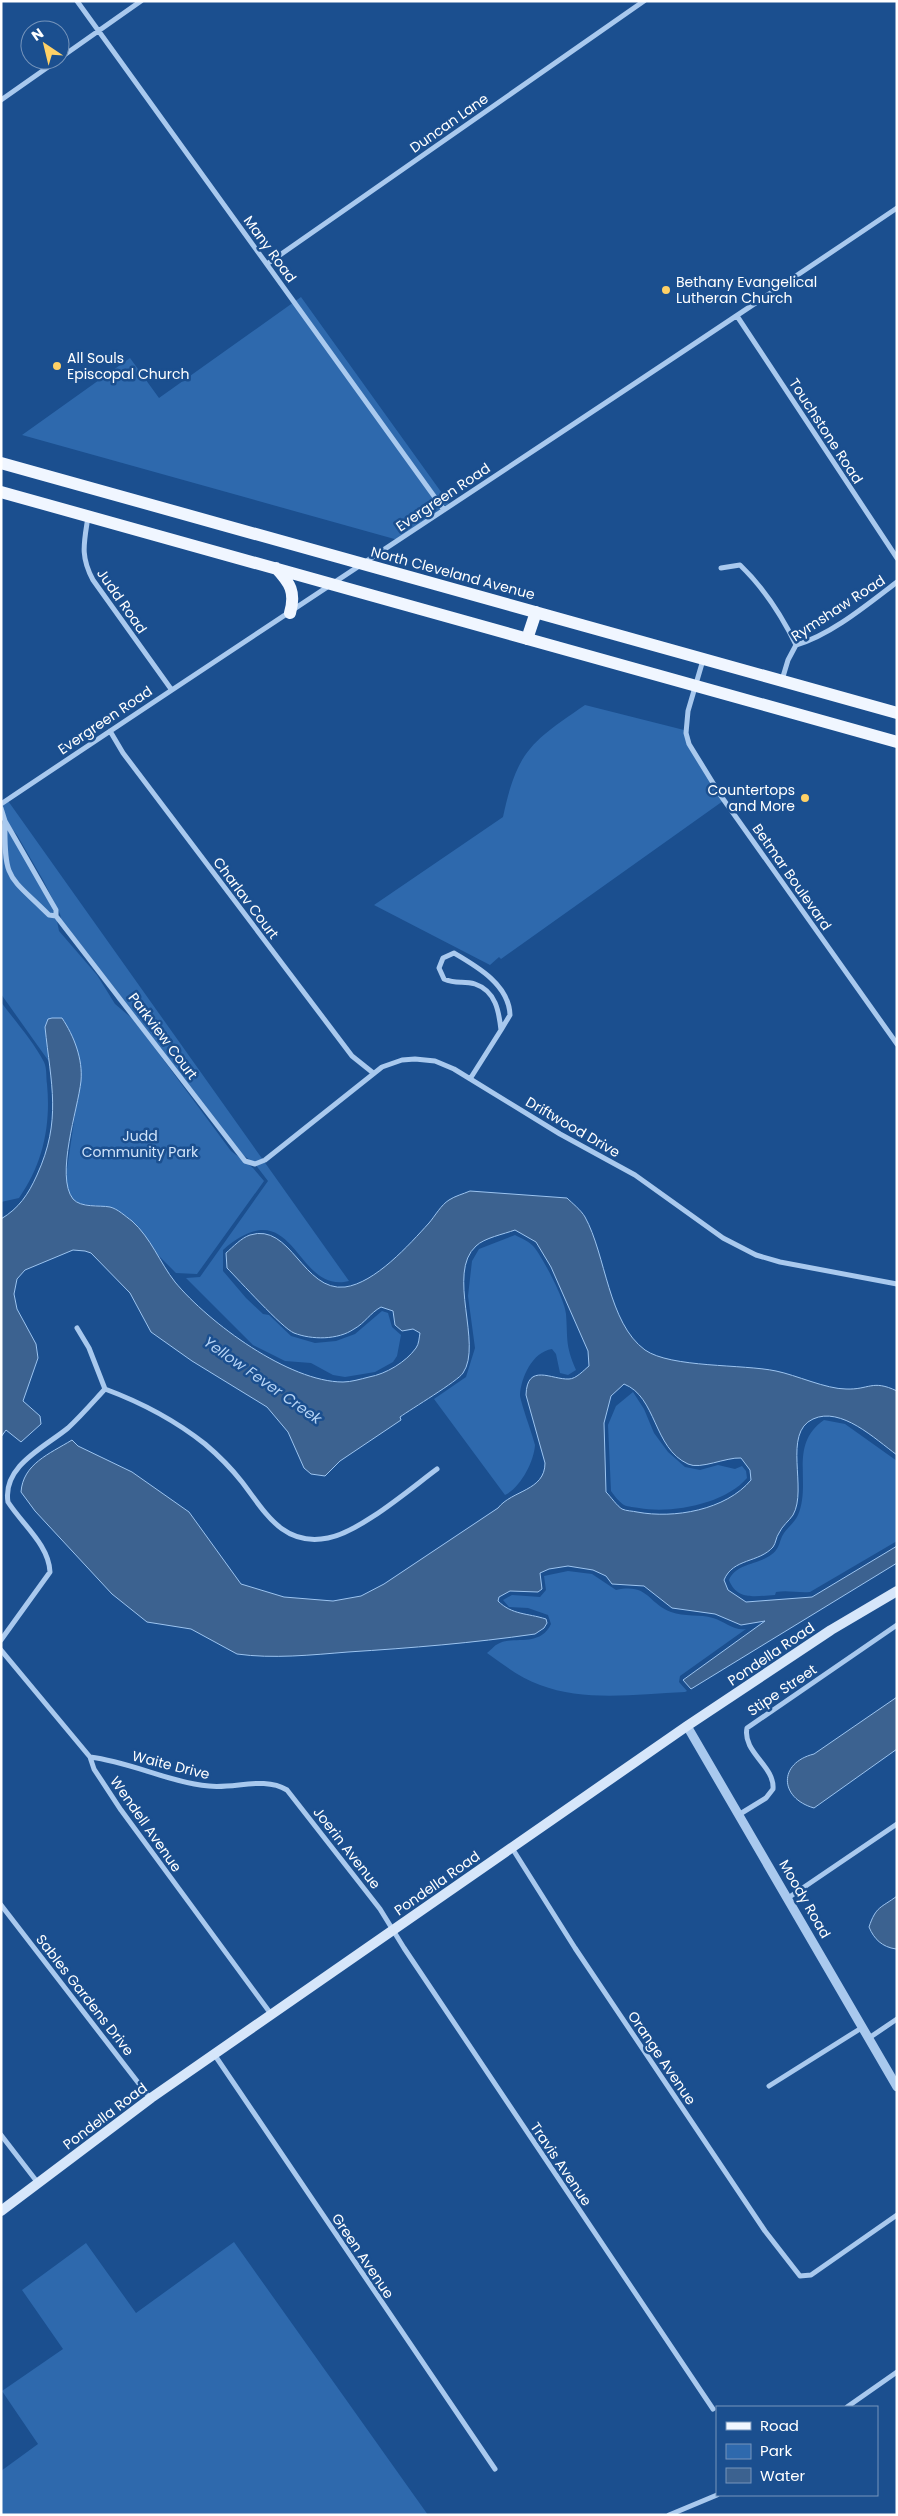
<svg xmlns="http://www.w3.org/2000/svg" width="898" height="2516" font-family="Poppins,sans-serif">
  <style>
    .green { fill: #2e69ad }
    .water { fill: #3c6290; stroke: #9cc4f0; fill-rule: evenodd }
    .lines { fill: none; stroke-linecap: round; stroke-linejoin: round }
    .minor { stroke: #a9c9ee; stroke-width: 5 }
    .tertiary { stroke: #a9c9ee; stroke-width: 9 }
    .secondary { stroke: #d6e6fa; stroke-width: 10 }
    .primary { stroke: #f0f6ff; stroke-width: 12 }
    .poi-dot { fill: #ffd166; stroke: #1b4f8f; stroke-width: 2 }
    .labels { text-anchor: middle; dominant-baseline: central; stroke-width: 5; stroke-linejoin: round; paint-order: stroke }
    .street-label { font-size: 14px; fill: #fff; stroke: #1b4f8f }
    .poi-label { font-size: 14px; fill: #fff; stroke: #1b4f8f; text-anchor: start }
    .park-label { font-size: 14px; fill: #cfe3fa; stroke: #1b4f8f }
    .water-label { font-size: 15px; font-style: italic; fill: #b5d3f5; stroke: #1b4f8f }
  </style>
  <rect width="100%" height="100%" fill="#1b4f8f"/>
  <path class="green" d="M301,297L449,503L398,540L22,435L130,358L159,398Z
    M585,705L688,731L694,755L723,801L501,959L499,957L490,965L374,905L503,817C517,751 531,742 585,705Z
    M6,798L349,1281C294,1295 296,1187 223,1250V1271L246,1298L263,1314L269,1315L291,1336L315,1343L336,1341L355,1334L382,1311L388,1313L392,1327L401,1335L397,1356L393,1362L375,1372L345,1377L333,1375L311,1363L285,1361L253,1345L186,1278L200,1277L268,1181L255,1164L234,1148L137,1017L118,1001L100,972L63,929L60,914L43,880L17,835L1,816V801Z
    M1,822L13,837L39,882L56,916L59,931L97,975L115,1004L134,1020L231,1151L253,1168L264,1181L197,1274L176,1273L110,1207L81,1204L63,1196L77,1101L1,994Z
    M1,1002C15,1021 33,1041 44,1062C47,1068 46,1078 47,1084C51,1125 43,1164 19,1198L1,1202Z
    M515,1235C521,1238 530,1242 534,1247C543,1258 565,1300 566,1314C568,1340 565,1344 576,1370L568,1375L560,1373L556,1354L552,1349C532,1352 521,1378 520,1395C520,1401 533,1436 535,1445C534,1462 520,1488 505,1495L434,1399L466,1377L475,1348L468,1296L472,1261L479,1249Z
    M633,1392L644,1409L654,1433L668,1452L685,1467L700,1470L718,1465L735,1469L742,1466L746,1471L747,1478C725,1504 671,1514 639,1508C635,1507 628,1507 624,1505C619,1502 614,1495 611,1491L608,1425L616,1406Z
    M824,1420L845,1424L897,1461V1541L810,1592C798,1593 788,1590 776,1592L775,1595C756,1596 737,1601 729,1580C737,1560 768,1566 778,1547C780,1543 781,1537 784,1533C788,1527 795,1522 798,1515C812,1482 788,1445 824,1420Z
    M568,1571L592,1574L616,1590C649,1583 647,1603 671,1612C684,1617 700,1614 713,1618C724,1621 734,1631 746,1629L680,1676L679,1682L687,1691L685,1692C637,1694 585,1702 540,1685C520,1678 504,1665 487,1653C490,1651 494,1646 496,1645C513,1634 539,1649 551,1624L548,1615L528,1608L509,1607L503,1600L512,1595L540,1597L546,1590L544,1576Z
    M234,2242L428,2515H1V2471L38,2444L2,2391L63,2349L22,2290L86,2243L136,2313Z"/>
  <path class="water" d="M52,1018H62C74,1036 83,1059 81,1081C78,1109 55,1176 73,1199C81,1208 99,1205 110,1207C118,1209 125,1216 132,1221C151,1238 160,1263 175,1282C209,1323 289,1382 343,1382C351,1382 361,1379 369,1377C386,1374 406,1362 416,1348C419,1344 419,1338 420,1333L413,1329L402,1331L395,1325L393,1311L381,1307C370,1313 365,1323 354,1329C338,1340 312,1340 294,1333C282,1328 239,1280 227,1268L226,1253C233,1247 241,1238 250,1235C291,1222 303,1292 345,1287C375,1283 409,1245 429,1223C435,1216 441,1205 449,1200C455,1196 463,1194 470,1191L567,1198C572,1203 581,1210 585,1217C606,1255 608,1323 645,1350C671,1368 743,1364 776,1371C796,1375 826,1389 846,1389C869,1390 872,1379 897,1391V1455C875,1439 841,1406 813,1419C782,1433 808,1489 793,1515C789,1521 782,1526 779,1533C776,1537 776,1543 773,1547C759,1563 733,1558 724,1580L728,1590L746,1602L812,1597L897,1546V1563L691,1689L683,1680L765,1621L741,1625L715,1614L672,1608L644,1586L612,1584L606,1576L593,1570L568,1566L549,1569L540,1573L542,1589L538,1592L510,1591L499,1597L498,1601C512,1615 527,1613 546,1619L547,1623L544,1628L535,1634C473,1643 411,1648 348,1652C311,1655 273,1659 237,1654L191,1629L147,1622L112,1594L35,1511L21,1492C23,1464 49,1454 72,1440L78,1446L132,1472L189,1512L241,1584L284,1597L333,1601L361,1596L384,1584L498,1508C512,1490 545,1491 545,1463L526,1395C527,1362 552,1380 569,1379C576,1379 584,1370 589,1366L588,1351L551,1267L536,1242L515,1230C504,1234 484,1238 476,1246C446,1273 483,1344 463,1373C458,1381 411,1409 400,1417L401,1420L340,1461L325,1476L311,1474L304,1468L288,1432L267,1407L192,1361L151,1332L130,1293L91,1253L85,1251L73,1250L25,1270L17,1279L14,1294L17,1309L36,1344L38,1358L23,1401L40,1416L41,1424L21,1442L6,1430L1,1437V1219C19,1208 28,1195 37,1175C62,1120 51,1085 45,1027L48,1019ZM624,1384C657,1397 653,1448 688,1464C700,1470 726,1457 741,1458L750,1470L751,1480C726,1510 674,1519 637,1512C633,1511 626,1511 622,1509C617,1506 611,1497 606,1492L604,1423L611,1396Z
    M897,1697V1749L814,1808C779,1798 778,1763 814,1754Z
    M897,1896V1949H896C882,1947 874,1939 869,1927C876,1906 881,1908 897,1896Z"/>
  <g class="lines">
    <path class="minor" d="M77,1L444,510
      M60,58L141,1
      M1,100L58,60
      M267,264L644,1
      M737,316L897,558
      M88,517C84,543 80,556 93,580L171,689
      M721,568L740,565C763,587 782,616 796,645
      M703,660L688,711L686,733L689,744L721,796L897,1044
      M782,680L788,660L796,645C831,635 868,604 897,582
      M110,731L123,753L352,1056L372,1072
      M1,804C299,604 600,409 897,208
      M1,808L5,821L56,910V916L245,1161L255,1164L265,1160L382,1067L402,1060L415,1059L435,1061L454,1069L560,1134L635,1175L723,1238L756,1255L780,1262L897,1284
      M5,822C4,882 9,875 49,915L56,916
      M454,953C478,967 509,985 510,1015L501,1030C499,1012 496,991 475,984C463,980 457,985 444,979L439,968L443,958Z
      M470,1079L501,1030
      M77,1328L89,1348L105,1389C140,1402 176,1421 205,1444C218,1455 231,1468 242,1482C265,1512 283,1547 328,1538C360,1532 410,1489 437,1469
      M1,1640L50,1572C49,1545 22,1524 8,1502C2,1466 45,1447 68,1428C81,1416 93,1402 105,1389
      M1,1650L90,1757L94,1769L121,1810L271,2014
      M90,1757C131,1762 168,1782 209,1786C235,1789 264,1776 287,1790L380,1909L404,1948L713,2409
      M740,1814L766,1798L773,1789C775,1766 742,1752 747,1728L897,1625
      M512,1848L575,1948L765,2231L800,2276L811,2275L897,2215
      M788,1898L897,1824
      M1,1905L150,2098
      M869,2038L897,2019
      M214,2054L495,2469
      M769,2086L863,2027
      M1,2135L38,2183
      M847,2407L897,2372
      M669,2515L717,2495"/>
    <path class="tertiary" d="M687,1726L897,2087"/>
    <path class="secondary" d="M1,2211L151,2098L687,1726L831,1630L897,1591"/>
    <path class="primary" d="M1,463L897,713
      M1,492L897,742
      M276,568C290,583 296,592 290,613
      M527,639L536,612"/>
  </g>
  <g class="poi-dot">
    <circle cx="666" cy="290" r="5"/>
    <circle cx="57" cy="366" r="5"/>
    <circle cx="805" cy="798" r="5"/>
  </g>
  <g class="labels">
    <g class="street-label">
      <text transform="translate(449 123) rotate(-35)">Duncan Lane</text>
      <text transform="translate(270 249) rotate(54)">Many Road</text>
      <text transform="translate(826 431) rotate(57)">Touchstone Road</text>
      <text transform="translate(443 497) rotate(-34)">Evergreen Road</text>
      <text transform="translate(453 573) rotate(15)">North Cleveland Avenue</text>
      <text transform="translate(122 601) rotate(55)">Judd Road</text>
      <text transform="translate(838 608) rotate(-33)">Rymshaw Road</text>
      <text transform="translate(105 720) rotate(-34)">Evergreen Road</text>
      <text transform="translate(792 877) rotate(55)">Betmar Boulevard</text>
      <text transform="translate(246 898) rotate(53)">Charlav Court</text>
      <text transform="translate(163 1036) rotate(53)">Parkview Court</text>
      <text transform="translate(573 1127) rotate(30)">Driftwood Drive</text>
      <text transform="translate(771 1654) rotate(-34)">Pondella Road</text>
      <text transform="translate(782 1690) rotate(-34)">Stipe Street</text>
      <text transform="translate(171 1765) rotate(14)">Waite Drive</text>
      <text transform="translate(146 1824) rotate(55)">Wendell Avenue</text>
      <text transform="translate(347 1848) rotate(52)">Joerin Avenue</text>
      <text transform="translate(437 1883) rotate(-35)">Pondella Road</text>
      <text transform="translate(805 1899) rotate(60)">Moody Road</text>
      <text transform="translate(85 1995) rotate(52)">Sables Gardens Drive</text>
      <text transform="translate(662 2058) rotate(56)">Orange Avenue</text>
      <text transform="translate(105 2116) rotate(-37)">Pondella Road</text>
      <text transform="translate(561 2164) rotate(56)">Travis Avenue</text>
      <text transform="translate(363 2256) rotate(56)">Green Avenue</text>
    </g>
    <g class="poi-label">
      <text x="676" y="282">Bethany Evangelical<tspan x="676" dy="16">Lutheran Church</tspan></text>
      <text x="67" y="358">All Souls<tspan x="67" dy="16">Episcopal Church</tspan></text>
      <text x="795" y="790" text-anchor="end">Countertops<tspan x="795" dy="16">and More</tspan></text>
    </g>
    <g class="park-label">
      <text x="140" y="1136">Judd<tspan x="140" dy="16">Community Park</tspan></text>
    </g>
    <g class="water-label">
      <text transform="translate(263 1380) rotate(35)">Yellow Fever Creek</text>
    </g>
  </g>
  <rect width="898" height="2516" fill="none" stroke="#ffffff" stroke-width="5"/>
  <rect x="716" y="2406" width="162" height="90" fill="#1b4f8f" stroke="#7695bc"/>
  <rect x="726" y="2422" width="25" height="8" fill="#f0f6ff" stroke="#7695bc"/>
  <text x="760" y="2431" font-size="15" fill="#ffffff">Road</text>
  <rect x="726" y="2444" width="25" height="15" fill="#2e69ad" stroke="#7695bc"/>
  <text x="760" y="2456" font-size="15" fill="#ffffff">Park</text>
  <rect x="726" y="2468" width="25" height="15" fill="#3c6290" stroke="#7695bc"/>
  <text x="760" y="2481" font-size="15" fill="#ffffff">Water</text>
  <g transform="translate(45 45) rotate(325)"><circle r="24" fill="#1b4f8f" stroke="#7695bc"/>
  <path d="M0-4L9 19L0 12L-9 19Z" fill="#ffd166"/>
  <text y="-8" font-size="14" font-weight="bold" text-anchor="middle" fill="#ffffff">N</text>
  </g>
</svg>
